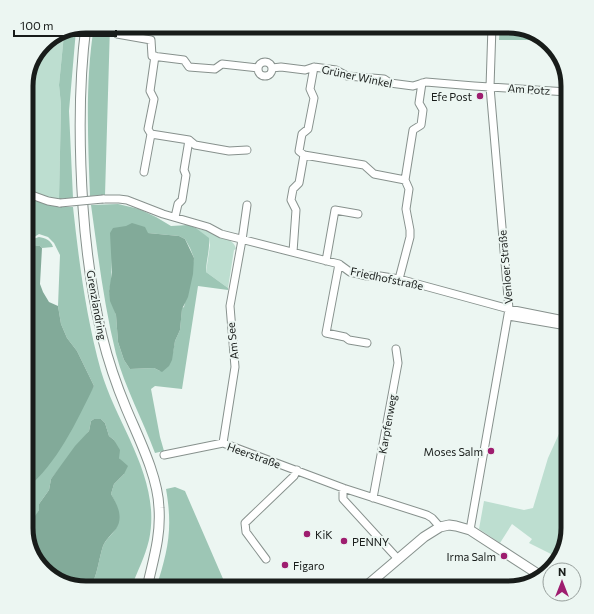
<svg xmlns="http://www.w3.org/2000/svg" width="594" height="614" font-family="Commissioner,sans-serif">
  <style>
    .green { fill: #bdded0 }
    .forest { fill: #9dc6b5; fill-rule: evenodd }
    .water { fill: #82aa99 }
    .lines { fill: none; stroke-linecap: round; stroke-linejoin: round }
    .street-casing { stroke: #87918d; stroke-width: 9 }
    .secondary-casing { stroke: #87918d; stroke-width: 11 }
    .street { stroke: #fff; stroke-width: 7 }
    .secondary { stroke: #fff; stroke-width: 9 }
    .rail-casing { stroke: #353a37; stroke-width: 3.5 }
    .rail { stroke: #ecf6f2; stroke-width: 2; stroke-dasharray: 6; stroke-linecap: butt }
    .street-bridge-casing { stroke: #87918d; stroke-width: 9; stroke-linecap: butt }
    .street-bridge { stroke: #fff; stroke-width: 7 }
    .poi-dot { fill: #9e1d6f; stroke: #ecf6f2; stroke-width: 1.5 }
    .labels { text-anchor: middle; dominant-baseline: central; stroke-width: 4; stroke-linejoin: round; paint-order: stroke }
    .street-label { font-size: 11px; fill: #181c1a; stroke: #ecf6f2 }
    .poi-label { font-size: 11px; fill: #181c1a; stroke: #ecf6f2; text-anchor: end }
    .rim { fill: none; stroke: #181c1a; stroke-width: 5 }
  </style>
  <rect width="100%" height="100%" fill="#ecf6f2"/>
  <path class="green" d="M64,34L59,85L61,105L59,199L46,197L26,190V82L46,41Z
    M196,228L203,230L204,228L210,230L211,233C220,237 234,238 236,249L234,250L228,288L206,272L210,245L209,239Z
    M568,414V528L562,554L559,558L529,543L532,539L512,524L500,543L479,529L484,501L524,510L533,508L548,458Z"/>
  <path class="forest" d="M94,26H110L105,195L90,196C88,139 85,82 94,26Z
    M500,26H512L541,40H499Z
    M76,30L69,111L73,198L59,199L61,105L59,85L64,34Z
    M26,196L59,207H73C79,262 86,317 101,371C117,426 162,479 149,540C145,557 137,572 131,588C105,588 73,592 52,576L69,577L93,582C98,571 99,558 103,546C106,538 114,534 117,526C121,516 116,503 111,494L114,484L124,474L123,463L119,458L114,440L109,436L105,423L101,419H94L91,421L89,431L51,479L49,490L39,504V510L36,516L26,526V489L34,482L94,386L77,351L67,338L61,324L58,306L60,255L54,243L48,237L39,234L31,239L26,237Z
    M118,204L139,209L156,217L171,226L188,225L196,228L209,238C210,250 206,261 206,272L228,288V290L198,286L182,389L155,386L151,389L160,437L164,451L155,453C143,420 125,388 116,354C104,305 98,255 91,205ZM148,233L179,236L185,239L190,248L194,258L184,307L182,308L180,330L175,341L173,352L160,371L154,368L130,369L124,360L118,342L116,315L109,291L111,283L112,257Z
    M39,237C45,238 51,240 53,247L42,248L40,246L26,244V239L30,240Z
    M175,487L185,491L227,588H156C168,551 173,529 166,489Z"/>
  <path class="water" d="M132,223L145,227L148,233L179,236L185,239L194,258L193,274L188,297L182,309L180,330L175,341L172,360L169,366L162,372L154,368L130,369L124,360L118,342L116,315L110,301L109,291L112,272L110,233L113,228L126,226Z
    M26,244L40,246L42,248L40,284L43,292L49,302L58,306L61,324L67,338L77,351L94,386C77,421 57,464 26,489Z
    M94,419H101L105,423L109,436L114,440L120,450L119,458L128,466L124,474L114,484L111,494C117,504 124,517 116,529C111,535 106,539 103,546C99,558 98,571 93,582L69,577L52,576L41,567L26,526L35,516L39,510V504L49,490L51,479L75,446L89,431L91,421Z"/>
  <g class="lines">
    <g class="street-casing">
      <path id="street" d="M117,34L151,40L152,56L184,60L189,67L215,69L222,64L258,68
        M155,56L150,91L154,99L148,129L151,134L189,140L195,145L229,151L247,150
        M258 69a7 7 0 1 1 14 0a7 7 0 1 1-14 0Z
        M272,68L281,67L305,70L314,67L336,70L347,76L384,79L390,83L413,86L426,82L474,86L568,92
        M304,155L364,165L374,174L405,180
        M144,172L151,134
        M26,193L48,201L60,203
        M103,199H119L127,200L163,214L208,227L221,234L339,264L350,272L367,276H380L399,279L509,309L559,319L568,323
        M175,217L178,204L182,200L186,175L184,170L189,140
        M293,252L296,210L291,200L293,189L299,183L304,155L299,151L302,134L308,129L314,98L310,89L314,67
        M326,261L335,210L358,214
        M339,264L326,333L345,337L349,340L367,343
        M399,279L410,237V230L406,209L409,189L405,180L413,130L421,125L423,110L419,103L422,83
        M508,316L561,325L568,328
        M223,443L235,367L230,306L242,240L247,205
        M164,455L223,443L343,488L427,515L432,518L440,527
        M343,488V499L398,559
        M373,498L398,363L396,349
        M470,530L509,309L490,87L492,26
        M266,559L246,532L245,523L294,476L297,470"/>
    </g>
    <g class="secondary-casing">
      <path id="secondary" d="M86,26C78,87 79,146 83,207C86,250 92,294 102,336C108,360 116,384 126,408C138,437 158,476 159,508C161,537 153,560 147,588
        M364,588L424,537L440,527L449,525L456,526L470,530L541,576"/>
    </g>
    <use href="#street" class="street"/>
    <use href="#secondary" class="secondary"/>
    <g class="rail-casing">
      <path id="rail" d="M477,26L515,28"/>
    </g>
    <use href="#rail" class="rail"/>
    <g class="street-bridge-casing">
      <path id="street-bridge" d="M60,203L103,199"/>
    </g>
    <use href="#street-bridge" class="street-bridge"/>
  </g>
  <g class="poi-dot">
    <circle cx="480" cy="96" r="4"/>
    <circle cx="491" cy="451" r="4"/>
    <circle cx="307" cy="534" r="4"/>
    <circle cx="344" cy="541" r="4"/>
    <circle cx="504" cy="556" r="4"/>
    <circle cx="285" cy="565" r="4"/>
  </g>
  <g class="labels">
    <g class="street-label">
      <text transform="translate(357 76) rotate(12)">Grüner Winkel</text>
      <text transform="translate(529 89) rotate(4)">Am Potz</text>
      <text transform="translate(505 267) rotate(-95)">Venloer Straße</text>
      <text transform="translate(387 278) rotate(12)">Friedhofstraße</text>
      <text transform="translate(97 305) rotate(80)">Grenzlandring</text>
      <text transform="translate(232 341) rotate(-96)">Am See</text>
      <text transform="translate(387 424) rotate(-80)">Karpfenweg</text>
      <text transform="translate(254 455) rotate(20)">Heerstraße</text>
    </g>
    <g class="poi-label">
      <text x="472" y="96">Efe Post</text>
      <text x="483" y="451">Moses Salm</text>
      <text x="315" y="534" text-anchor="start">KiK</text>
      <text x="352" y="541" text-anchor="start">PENNY</text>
      <text x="496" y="556">Irma Salm</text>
      <text x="293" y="565" text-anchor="start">Figaro</text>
    </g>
  </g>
  <path d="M0 0H594V614H0ZM86 33H508A53 53 0 0 1 561 86V528A53 53 0 0 1 508 581H86A53 53 0 0 1 33 528V86A53 53 0 0 1 86 33Z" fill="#ecf6f2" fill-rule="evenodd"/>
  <path class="rim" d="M86 33H508A53 53 0 0 1 561 86V528A53 53 0 0 1 508 581H86A53 53 0 0 1 33 528V86A53 53 0 0 1 86 33Z"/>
  <g transform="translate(562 582)"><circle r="19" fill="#ecf6f2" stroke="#979f9c"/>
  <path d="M0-3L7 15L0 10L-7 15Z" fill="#9e1d6f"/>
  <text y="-6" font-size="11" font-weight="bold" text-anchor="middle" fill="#181c1a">N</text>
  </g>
  <path d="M14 30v6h102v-6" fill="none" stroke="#181c1a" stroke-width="2"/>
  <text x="20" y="30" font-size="12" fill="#181c1a" stroke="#ecf6f2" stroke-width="3" paint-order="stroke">100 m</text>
</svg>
